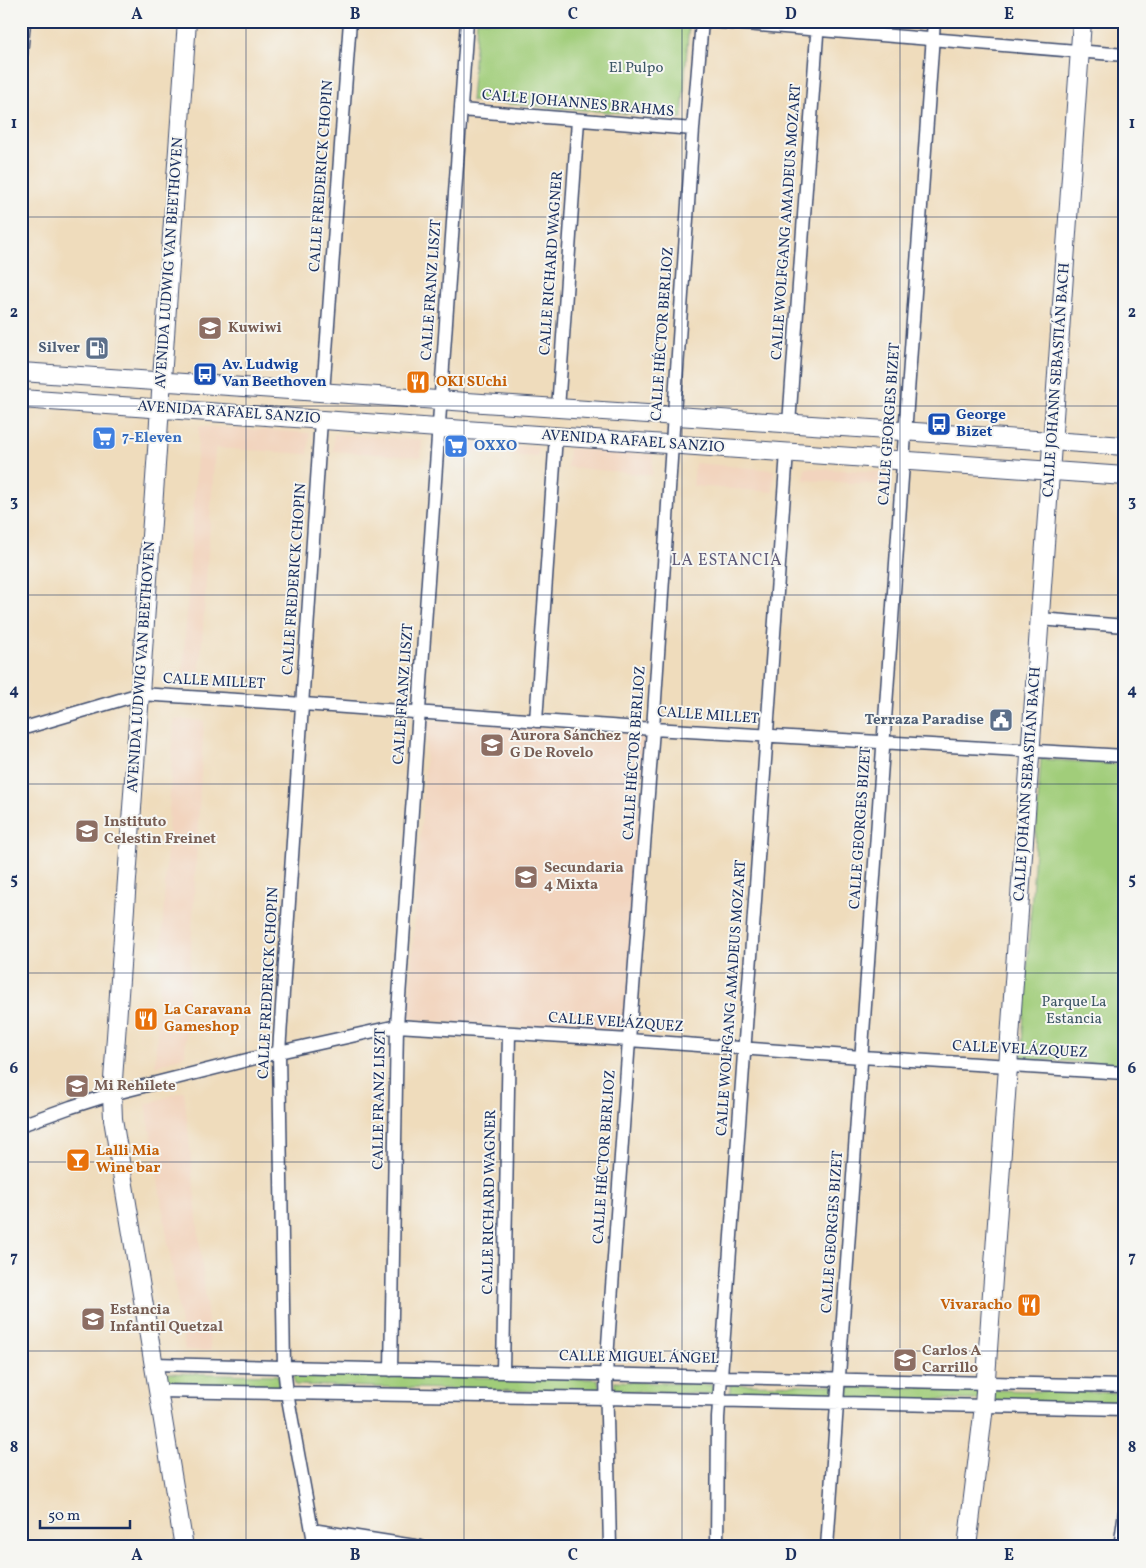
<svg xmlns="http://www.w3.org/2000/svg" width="1146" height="1568" font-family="Vollkorn,serif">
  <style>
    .built { fill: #f2d4be }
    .green { fill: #a1cd7a; stroke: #5e7e6c }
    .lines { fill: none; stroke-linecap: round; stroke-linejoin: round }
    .street-casing { stroke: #3b496c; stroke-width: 15 }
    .secondary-casing { stroke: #3b496c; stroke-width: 20 }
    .street { stroke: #fff; stroke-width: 12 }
    .secondary { stroke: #fff; stroke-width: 18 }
    .grid { fill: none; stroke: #1b2f5e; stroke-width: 1; stroke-opacity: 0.55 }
    .labels { text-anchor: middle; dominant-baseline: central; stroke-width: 4; stroke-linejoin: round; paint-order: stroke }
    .park-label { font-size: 15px; fill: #3c5665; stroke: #f6f6f2 }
    .street-label { font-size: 15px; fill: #1b2f5e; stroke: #f6f6f2 }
    .education-label { font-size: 15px; font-weight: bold; fill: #785e54; stroke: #f6f6f2; text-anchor: start }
    .service-label { font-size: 15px; font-weight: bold; fill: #4e5e75; stroke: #f6f6f2; text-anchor: end }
    .transit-label { font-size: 15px; font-weight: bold; fill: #164399; stroke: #f6f6f2; text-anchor: start }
    .food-label { font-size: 15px; font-weight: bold; fill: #c56008; stroke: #f6f6f2; text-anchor: start }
    .shop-label { font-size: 15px; font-weight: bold; fill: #366cbe; stroke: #f6f6f2; text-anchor: start }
    .neighbourhood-label { font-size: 16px; letter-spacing: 1px; fill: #605b78; stroke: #f6f6f2 }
    .neatline { fill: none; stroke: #1b2f5e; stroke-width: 2 }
    .grid-label { font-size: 16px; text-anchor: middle; font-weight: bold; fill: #1b2f5e }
  </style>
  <rect width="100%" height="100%" fill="#f6f6f2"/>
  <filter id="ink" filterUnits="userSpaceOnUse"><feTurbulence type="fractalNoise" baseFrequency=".02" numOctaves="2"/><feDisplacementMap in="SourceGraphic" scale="10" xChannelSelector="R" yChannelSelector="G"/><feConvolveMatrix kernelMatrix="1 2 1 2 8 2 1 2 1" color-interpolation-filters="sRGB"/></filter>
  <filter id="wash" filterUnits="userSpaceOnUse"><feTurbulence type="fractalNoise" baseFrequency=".0096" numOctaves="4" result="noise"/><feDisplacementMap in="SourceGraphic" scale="20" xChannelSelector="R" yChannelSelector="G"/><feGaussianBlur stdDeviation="1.12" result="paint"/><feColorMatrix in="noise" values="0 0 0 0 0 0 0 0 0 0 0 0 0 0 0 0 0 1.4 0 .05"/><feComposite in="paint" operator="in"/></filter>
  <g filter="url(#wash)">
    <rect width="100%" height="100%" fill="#efdcbc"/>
    <path class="built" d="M199,426L310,433L308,454L215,448L199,686L182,684Z
      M334,434L422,440L421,457L333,451Z
      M456,442L539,447L538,457L456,452Z
      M569,448L653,454L652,475L567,467Z
      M695,463L774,470L773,492L693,486Z
      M805,468L886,472V485L804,480Z
      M174,719L204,721L185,1055L155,1067Z
      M428,720L645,735L625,1034L408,1019Z
      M184,1091L211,1351L185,1350L146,1104Z"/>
    <path class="green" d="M477,21H689L682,118L471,101Z
      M1041,759L1125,765V1065L1021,1059Z
      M163,1373L278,1375L279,1387H166Z
      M293,1375L598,1379L600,1393L295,1385Z
      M615,1381L713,1385V1394L614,1391Z
      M730,1384L834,1385V1399L730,1397Z
      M847,1387L979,1388V1400L847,1399Z
      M994,1390L1125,1393V1404L994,1401Z"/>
  </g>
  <g filter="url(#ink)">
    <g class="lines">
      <g class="street-casing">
        <path id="street" d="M709,21L1125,55
          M21,54L24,21
          M461,110L693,129
          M323,393L350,21
          M558,409L578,120
          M789,424L818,21
          M1040,619L1125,626
          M536,721L556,436
          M21,729L140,694L303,704L653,729L1125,756
          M21,1125L71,1107L112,1094L279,1052L397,1026L629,1040L861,1057L1125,1073
          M153,1364L1125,1386
          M391,1370L397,1026L467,21
          M503,1372L509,1033
          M158,1391L606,1398L1125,1409
          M312,1530L421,1547
          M315,1547L287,1393L284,1367L279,1052L321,420
          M610,1547L606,1374L629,1040L653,729L693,129L702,21
          M717,1547L718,1418L787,452
          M827,1547L934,21
          M1120,1547L1125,1512"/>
      </g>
      <g class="secondary-casing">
        <path id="secondary" d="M21,372L1125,446
          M21,399L1125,476
          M184,1547L113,1119L112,1094L187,21
          M967,1547L984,1406L1082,21"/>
      </g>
      <use href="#street" class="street"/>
      <use href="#secondary" class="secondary"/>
    </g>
  </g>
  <path class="grid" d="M246,21V1547M464,21V1547M682,21V1547M900,21V1547M21,217H1125M21,406H1125M21,595H1125M21,784H1125M21,973H1125M21,1162H1125M21,1351H1125"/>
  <defs>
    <g id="school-square" transform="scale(1.25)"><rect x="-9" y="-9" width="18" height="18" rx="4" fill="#8d6e63" stroke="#f6f6f2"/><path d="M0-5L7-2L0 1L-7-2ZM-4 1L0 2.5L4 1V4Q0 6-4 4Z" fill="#fff"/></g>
    <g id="fuel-square" transform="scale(1.25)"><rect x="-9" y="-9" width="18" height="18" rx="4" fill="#5c6f8a" stroke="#f6f6f2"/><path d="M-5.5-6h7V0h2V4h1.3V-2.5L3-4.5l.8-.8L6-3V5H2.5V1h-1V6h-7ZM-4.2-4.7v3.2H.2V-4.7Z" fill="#fff"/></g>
    <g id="bus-square" transform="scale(1.25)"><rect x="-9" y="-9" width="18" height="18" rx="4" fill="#1a4fb4" stroke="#f6f6f2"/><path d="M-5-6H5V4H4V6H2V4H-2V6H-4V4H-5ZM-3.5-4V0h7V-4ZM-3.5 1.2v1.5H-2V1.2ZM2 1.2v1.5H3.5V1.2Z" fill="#fff"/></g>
    <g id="restaurant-square" transform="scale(1.25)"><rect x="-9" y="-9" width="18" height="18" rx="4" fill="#e8710a" stroke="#f6f6f2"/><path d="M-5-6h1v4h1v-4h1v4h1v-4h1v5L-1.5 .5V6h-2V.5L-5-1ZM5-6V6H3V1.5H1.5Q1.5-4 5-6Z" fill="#fff"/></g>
    <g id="supermarket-square" transform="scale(1.25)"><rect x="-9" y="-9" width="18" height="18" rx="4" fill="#3f7fe0" stroke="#f6f6f2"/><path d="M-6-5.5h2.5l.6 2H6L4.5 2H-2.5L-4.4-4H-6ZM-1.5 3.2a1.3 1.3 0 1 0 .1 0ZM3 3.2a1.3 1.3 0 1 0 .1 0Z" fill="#fff"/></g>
    <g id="civic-square" transform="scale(1.25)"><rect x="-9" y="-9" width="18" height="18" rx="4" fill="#5c6f8a" stroke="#f6f6f2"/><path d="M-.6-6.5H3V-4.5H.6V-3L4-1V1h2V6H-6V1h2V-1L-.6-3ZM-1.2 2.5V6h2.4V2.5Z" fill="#fff"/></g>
    <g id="bar-square" transform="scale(1.25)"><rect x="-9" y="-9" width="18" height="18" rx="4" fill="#e8710a" stroke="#f6f6f2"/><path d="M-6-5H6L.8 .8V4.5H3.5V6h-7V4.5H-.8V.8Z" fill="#fff"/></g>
  </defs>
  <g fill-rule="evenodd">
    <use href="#school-square" x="210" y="328"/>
    <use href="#fuel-square" x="97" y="348"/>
    <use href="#bus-square" x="205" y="374"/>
    <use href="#restaurant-square" x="418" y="382"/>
    <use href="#bus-square" x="939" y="424"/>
    <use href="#supermarket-square" x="104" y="438"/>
    <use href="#supermarket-square" x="456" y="446"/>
    <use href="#civic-square" x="1001" y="720"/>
    <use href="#school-square" x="492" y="745"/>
    <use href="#school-square" x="87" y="831"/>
    <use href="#school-square" x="526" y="877"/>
    <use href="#restaurant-square" x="146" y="1019"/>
    <use href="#school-square" x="77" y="1086"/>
    <use href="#bar-square" x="78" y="1160"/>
    <use href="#restaurant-square" x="1029" y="1305"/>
    <use href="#school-square" x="93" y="1319"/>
    <use href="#school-square" x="905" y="1360"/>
  </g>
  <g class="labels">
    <g class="park-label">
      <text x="636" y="68">El Pulpo</text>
      <text x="1074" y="1002">Parque La<tspan x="1074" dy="17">Estancia</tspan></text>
    </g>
    <g class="street-label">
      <text transform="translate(578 104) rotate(5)">CALLE JOHANNES BRAHMS</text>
      <text transform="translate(322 176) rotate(-86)">CALLE FREDERICK CHOPIN</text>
      <text transform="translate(787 222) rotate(-86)">CALLE WOLFGANG AMADEUS MOZART</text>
      <text transform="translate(170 263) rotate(-86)">AVENIDA LUDWIG VAN BEETHOVEN</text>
      <text transform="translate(552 263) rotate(-86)">CALLE RICHARD WAGNER</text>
      <text transform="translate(432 290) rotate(-86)">CALLE FRANZ LISZT</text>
      <text transform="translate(663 334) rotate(-86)">CALLE HÉCTOR BERLIOZ</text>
      <text transform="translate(1057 380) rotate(-86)">CALLE JOHANN SEBASTIÁN BACH</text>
      <text transform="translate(229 413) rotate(4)">AVENIDA RAFAEL SANZIO</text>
      <text transform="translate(890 424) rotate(-86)">CALLE GEORGES BIZET</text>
      <text transform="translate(633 442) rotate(4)">AVENIDA RAFAEL SANZIO</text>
      <text transform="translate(295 579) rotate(-86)">CALLE FREDERICK CHOPIN</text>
      <text transform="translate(142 667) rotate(-86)">AVENIDA LUDWIG VAN BEETHOVEN</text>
      <text transform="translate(214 682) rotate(3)">CALLE MILLET</text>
      <text transform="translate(404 694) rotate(-86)">CALLE FRANZ LISZT</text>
      <text transform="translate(708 716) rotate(4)">CALLE MILLET</text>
      <text transform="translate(635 753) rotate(-86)">CALLE HÉCTOR BERLIOZ</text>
      <text transform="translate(1028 784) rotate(-86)">CALLE JOHANN SEBASTIÁN BACH</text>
      <text transform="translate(861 828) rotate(-86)">CALLE GEORGES BIZET</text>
      <text transform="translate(269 983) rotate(-87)">CALLE FREDERICK CHOPIN</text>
      <text transform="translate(732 998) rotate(-86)">CALLE WOLFGANG AMADEUS MOZART</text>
      <text transform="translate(616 1023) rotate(4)">CALLE VELÁZQUEZ</text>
      <text transform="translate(1020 1050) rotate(3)">CALLE VELÁZQUEZ</text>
      <text transform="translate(380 1099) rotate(-89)">CALLE FRANZ LISZT</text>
      <text transform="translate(605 1157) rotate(-86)">CALLE HÉCTOR BERLIOZ</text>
      <text transform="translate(490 1202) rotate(-89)">CALLE RICHARD WAGNER</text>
      <text transform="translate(833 1232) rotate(-86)">CALLE GEORGES BIZET</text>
      <text transform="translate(639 1358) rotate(1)">CALLE MIGUEL ÁNGEL</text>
    </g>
    <g class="education-label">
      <text x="228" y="328">Kuwiwi</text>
      <text x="510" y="736">Aurora Sánchez<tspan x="510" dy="17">G De Rovelo</tspan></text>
      <text x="104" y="822">Instituto<tspan x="104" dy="17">Celestin Freinet</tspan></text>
      <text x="544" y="868">Secundaria<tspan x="544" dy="17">4 Mixta</tspan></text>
      <text x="94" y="1086">Mi Rehilete</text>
      <text x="110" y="1310">Estancia<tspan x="110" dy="17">Infantil Quetzal</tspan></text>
      <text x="922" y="1351">Carlos A<tspan x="922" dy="17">Carrillo</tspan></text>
    </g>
    <g class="service-label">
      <text x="80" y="348">Silver</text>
      <text x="984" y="720">Terraza Paradise</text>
    </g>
    <g class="transit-label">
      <text x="222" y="365">Av. Ludwig<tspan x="222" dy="17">Van Beethoven</tspan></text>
      <text x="956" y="415">George<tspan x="956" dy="17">Bizet</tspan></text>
    </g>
    <g class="food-label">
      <text x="436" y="382">OKI SUchi</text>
      <text x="164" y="1010">La Caravana<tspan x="164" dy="17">Gameshop</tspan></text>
      <text x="96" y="1151">Lalli Mia<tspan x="96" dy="17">Wine bar</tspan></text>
      <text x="1012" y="1305" text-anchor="end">Vivaracho</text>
    </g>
    <g class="shop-label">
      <text x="122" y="438">7-Eleven</text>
      <text x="474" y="446">OXXO</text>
    </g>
    <g class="neighbourhood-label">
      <text x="727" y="561">LA ESTANCIA</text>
    </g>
  </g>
  <rect width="1146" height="1568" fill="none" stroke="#f6f6f2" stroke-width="55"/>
  <path d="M40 1520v8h90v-8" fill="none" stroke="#1b2f5e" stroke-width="2.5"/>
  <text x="48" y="1520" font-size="15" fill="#1b2f5e" stroke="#f6f6f2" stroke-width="4" paint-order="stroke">50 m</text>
  <rect x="28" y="28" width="1090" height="1512" class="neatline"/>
  <g class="grid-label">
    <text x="137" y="19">A</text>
    <text x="355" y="19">B</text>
    <text x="573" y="19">C</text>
    <text x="791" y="19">D</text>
    <text x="1009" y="19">E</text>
    <text x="14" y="128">1</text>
    <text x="1132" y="128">1</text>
    <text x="14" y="317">2</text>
    <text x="1132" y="317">2</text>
    <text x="14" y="506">3</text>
    <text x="1132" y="506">3</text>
    <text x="14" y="695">4</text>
    <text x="1132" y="695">4</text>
    <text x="14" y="884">5</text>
    <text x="1132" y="884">5</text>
    <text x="14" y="1073">6</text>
    <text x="1132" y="1073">6</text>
    <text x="14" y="1262">7</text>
    <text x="1132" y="1262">7</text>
    <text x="14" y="1452">8</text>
    <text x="1132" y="1452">8</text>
    <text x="137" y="1560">A</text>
    <text x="355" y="1560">B</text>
    <text x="573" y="1560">C</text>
    <text x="791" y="1560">D</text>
    <text x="1009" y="1560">E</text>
  </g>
</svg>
